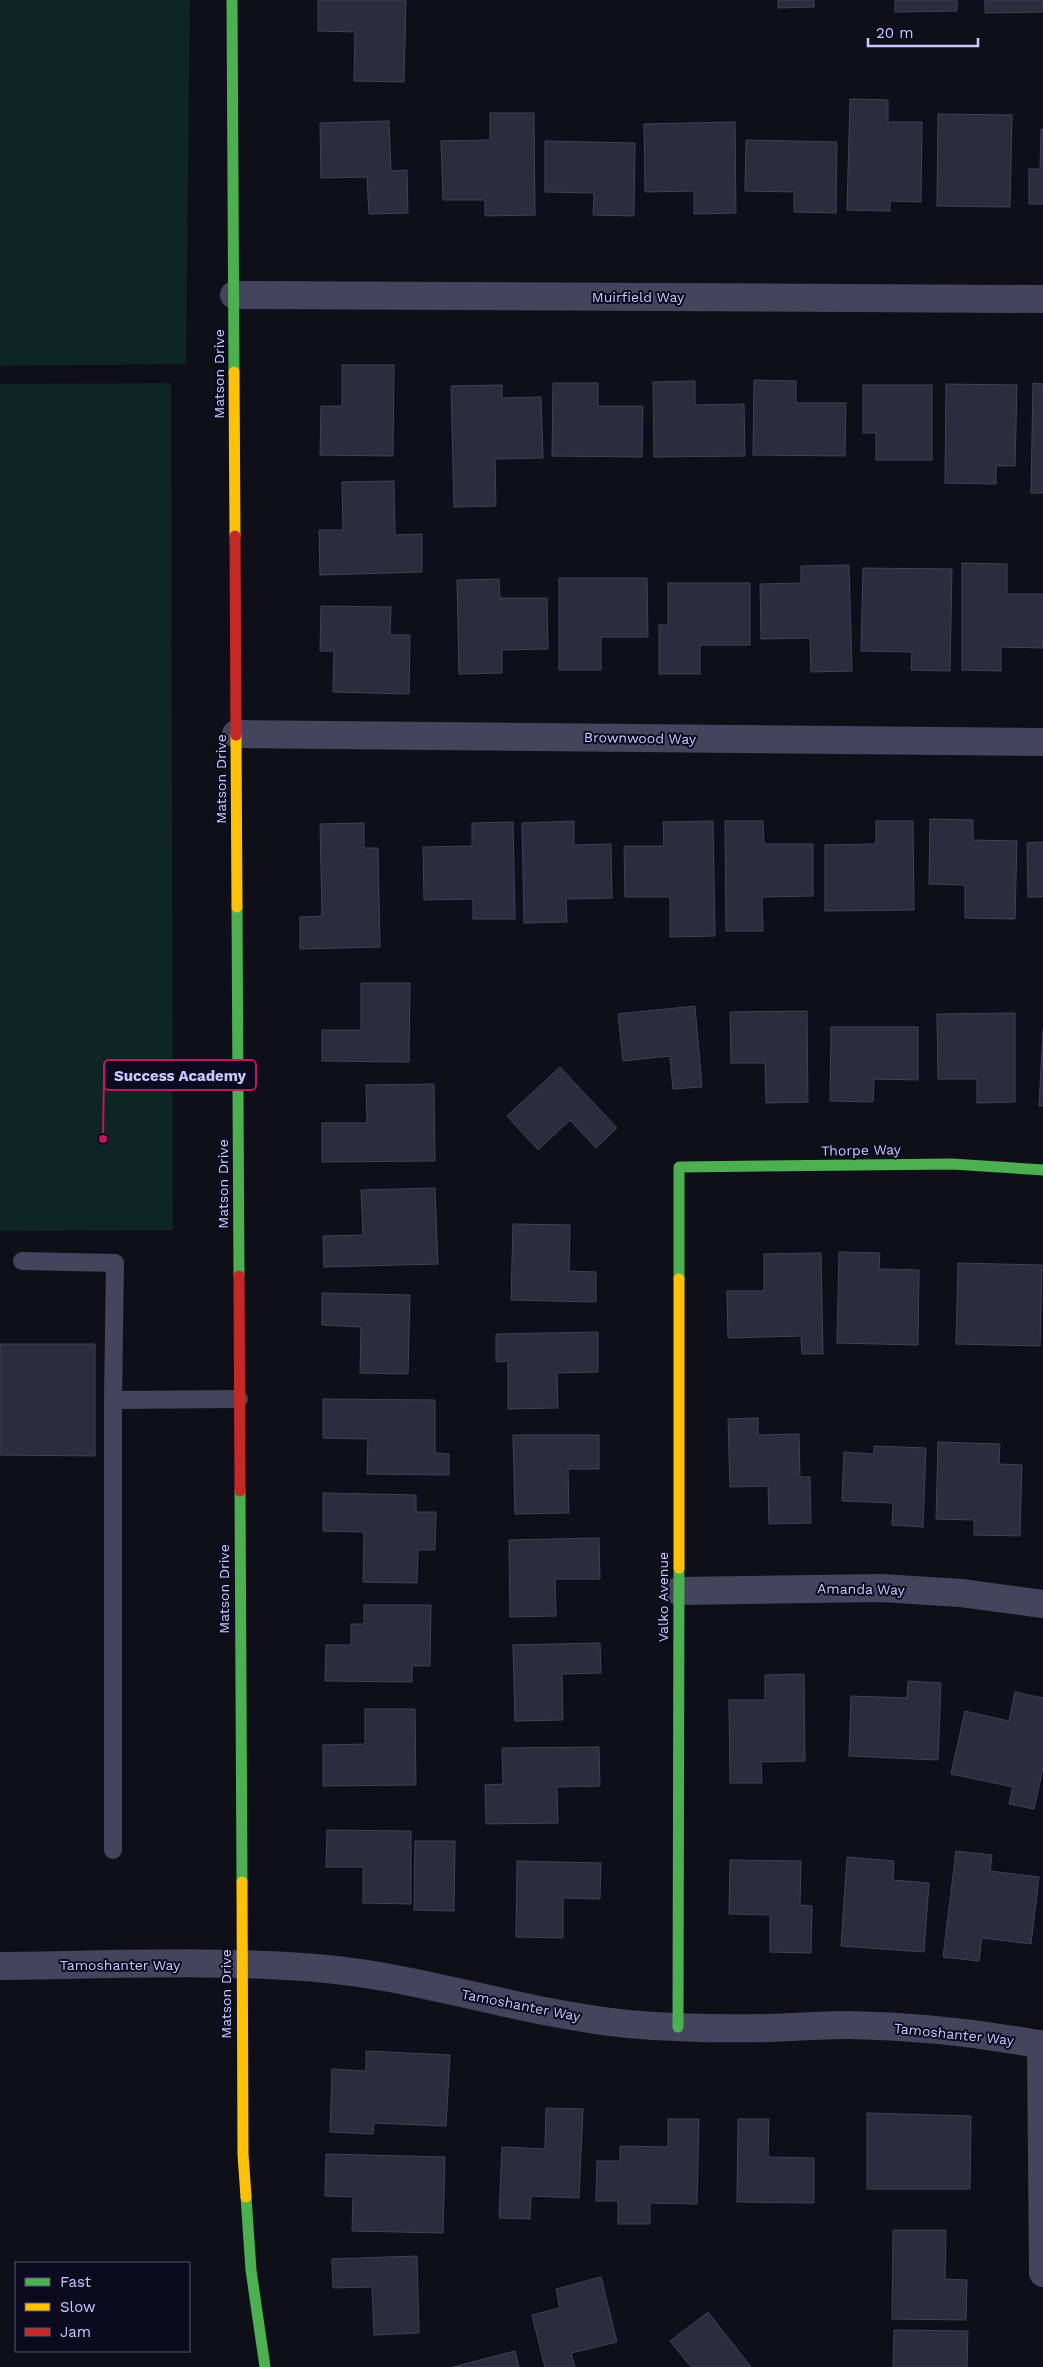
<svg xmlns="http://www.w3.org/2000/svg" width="1043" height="2367" font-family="'Work Sans',sans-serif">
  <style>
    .green { fill: #0d2523 }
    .building { fill: #2c2c3e; stroke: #414059 }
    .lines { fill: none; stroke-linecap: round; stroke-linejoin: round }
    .lane { stroke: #43455c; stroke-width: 18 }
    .street { stroke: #43455c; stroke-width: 28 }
    .fast { stroke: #4caf50; stroke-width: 11 }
    .slow { stroke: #ffc107; stroke-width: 11 }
    .jam { stroke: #c62828; stroke-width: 11 }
    .labels { text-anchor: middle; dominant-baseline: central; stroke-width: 4; stroke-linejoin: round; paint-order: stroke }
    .street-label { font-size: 14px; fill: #c8caff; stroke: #0b0a1f }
    .leader { fill: none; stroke: #c2185b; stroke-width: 2 }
    .callout-dot { fill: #c2185b; stroke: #0b0a1f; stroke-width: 2 }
    .callout { fill: #0b0a1f; stroke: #c2185b; stroke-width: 2 }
    .callout-label { font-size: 15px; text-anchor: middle; font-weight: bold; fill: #c8caff }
  </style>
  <rect width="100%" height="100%" fill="#0f0f1a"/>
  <path class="green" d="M0,0H190L186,364L0,366Z
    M171,383L173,1230L0,1231V384Z"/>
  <path class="building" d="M318,0H406L404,82L354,81L355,32L318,31Z
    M778,0H814V7L778,8Z
    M895,0H957V11L895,12Z
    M985,0H1043V12L985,13Z
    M850,99L888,100V122H922L921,202L890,201V211L847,210Z
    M490,113H534L535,215L485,216V200H443L441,141L490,140Z
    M938,114L1012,115L1010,207L937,206Z
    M389,121L391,171L407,170L408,213L369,214L367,177L321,178L320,123Z
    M735,122L736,213L694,214V191L645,192L644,124Z
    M1041,129H1043V204H1029V169H1040Z
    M746,140L837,142L836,213L794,212V192L745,191Z
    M545,141L635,143L634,216L593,215L594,193L545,192Z
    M342,365H394L393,456L320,455L321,406H342Z
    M754,380L796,381V403H846L845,456L753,455Z
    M695,381V405L744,404L745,456L654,457L653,382Z
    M553,383H598V406H643L642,457L552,456Z
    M1033,383L1043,384V493H1031Z
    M946,384L1017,385L1015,466H996V484L945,483Z
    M502,385V398L541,397L543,458L495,459L496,506L454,507L451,386Z
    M863,385H932V460H876V433H863Z
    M394,481L395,535L422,534V572L320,575L319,530H343L342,482Z
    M962,563L1007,564V594H1043V648L1001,647V671L962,670Z
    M849,565L852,671L811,672L810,638L761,639L760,584L801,583V566Z
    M863,568L952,569L950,671L911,670L912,652L861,651Z
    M559,578H647L648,637H601V670H559Z
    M499,579L500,598H547L548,649L502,650V673L459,674L457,580Z
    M668,583H750V645H700V674H659V625H668Z
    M321,606L391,607L390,635H410L409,694L333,692L334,651H320Z
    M930,819L973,820V840L1017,841L1015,919L965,918V885L929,884Z
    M574,821V845L611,844L612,898L566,899L567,922L524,923L522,823Z
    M713,821L715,936L670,937V897H625L624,846H664L663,822Z
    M725,821H763L764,844H813V896L762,897L763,931H726Z
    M876,821H913L914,910L825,911V845L876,844Z
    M513,822L515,919H473V899L424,900L423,847L472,846V823Z
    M364,823V848H378L380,947L300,949V917L322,916L320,824Z
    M1043,842V897H1028L1027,843Z
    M361,983H410L409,1062L322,1061V1030H361Z
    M695,1006L702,1087L673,1089L670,1056L623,1061L618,1014Z
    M807,1011L808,1102L766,1103L765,1063H731L730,1012Z
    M1015,1013V1102L977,1103V1079H938L937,1014Z
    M831,1027H918V1080L874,1079L873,1102L830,1101Z
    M1043,1029V1106H1039Z
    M560,1067L617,1128L596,1148L570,1120L538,1150L507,1116Z
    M434,1084L435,1161L322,1162V1123H367L366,1085Z
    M435,1188L438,1264L324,1267L323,1236L363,1235L361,1190Z
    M513,1224L570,1225L569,1271L596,1272V1302L511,1300Z
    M839,1252L880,1253L879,1269L919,1270L918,1345L837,1343Z
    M821,1253L823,1354H802L801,1336L728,1338L727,1291H764V1254Z
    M958,1263L1042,1265L1040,1346L956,1344Z
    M322,1293L410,1295L408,1374L360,1373L361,1327L322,1325Z
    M598,1332V1372L557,1373L558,1408L508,1409V1361L496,1362V1334Z
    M0,1344H95V1456L0,1455Z
    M323,1399L435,1400V1453L449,1454V1475L367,1474L368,1439L323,1438Z
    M758,1418V1435L799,1434L800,1477H810L811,1523L769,1524L768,1486L730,1487L728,1419Z
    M513,1435H599V1469H568L569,1513L515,1514Z
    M938,1442L1000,1444L999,1464L1022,1465L1020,1536L974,1535V1520L936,1519Z
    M874,1446L926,1448L923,1527L892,1525L893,1503L842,1501L844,1452L874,1454Z
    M323,1493L416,1495V1512H436L435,1550H418L417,1583L363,1582L364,1532L323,1531Z
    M599,1538L600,1579H555L556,1616L510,1617L509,1540Z
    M364,1605H431L430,1666H412V1682L325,1681L326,1645H351V1624H364Z
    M600,1643L601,1673L562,1674L563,1720L515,1721L513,1645Z
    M804,1674L805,1761L761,1762L762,1783H730L729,1700H765V1675Z
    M908,1681L941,1683L938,1760L849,1756L851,1696L907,1698Z
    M1015,1692L1043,1698V1768L1034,1809L1009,1804L1013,1787L951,1774L965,1711L1009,1721Z
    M365,1709H415L416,1785L323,1786V1745L365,1744Z
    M599,1747L600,1786L557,1787L558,1823L486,1824L485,1785L503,1784L502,1748Z
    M327,1830L411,1831V1904L363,1903V1867H326Z
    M415,1841H455L454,1911L414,1910Z
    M956,1851L992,1855L990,1871L1039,1877L1031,1944L982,1938L979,1961L943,1957Z
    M847,1857L894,1861L893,1880L929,1883L924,1952L841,1946Z
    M730,1860L801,1861L800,1905L812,1906L811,1953L770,1952V1915L729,1914Z
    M517,1861L601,1863L600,1899L563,1898V1938L516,1937Z
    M366,2051L450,2055L446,2126L374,2123L373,2134L330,2132L332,2069L366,2071Z
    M546,2108L583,2109L579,2198L531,2196L530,2219L499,2218L502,2147L545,2149Z
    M867,2113L971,2116L970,2189H867Z
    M668,2119H699L697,2204L650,2203V2224H618V2201H596L597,2161H620V2146L668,2147Z
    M738,2119H769L768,2157L814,2158V2203L737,2202Z
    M326,2154L445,2157L443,2233L352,2231L353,2197L325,2196Z
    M893,2230H946L945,2279L967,2280L966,2320L892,2319Z
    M417,2256L419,2333L374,2335L372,2287L333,2288L332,2259Z
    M601,2277L617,2342L571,2353L575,2367H545L532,2315L560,2308L556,2289Z
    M708,2312L751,2367H691L670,2341Z
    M894,2330L968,2331L967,2367H893Z
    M515,2351L519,2367H453Z"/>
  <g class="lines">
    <path class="lane" d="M22,1261L115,1263L113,1400L239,1399
      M113,1400V1850"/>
    <path class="street" d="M234,295L1043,299
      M236,734L1043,742
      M678,1591L881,1588L961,1593L1043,1604
      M0,1966C109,1965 219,1959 327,1969C429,1979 526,2014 628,2024C675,2028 723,2029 770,2028C796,2027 823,2025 849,2025C914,2026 979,2033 1043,2045
      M1041,2044L1043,2273"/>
    <path class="fast" d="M232,0L234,372
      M237,907L239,1276
      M679,1279V1167L952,1164L1043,1170
      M240,1491L242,1882
      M678,2027L679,1568
      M246,2197L251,2270L265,2367"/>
    <path class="slow" d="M234,372L235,536
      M236,735L237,907
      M679,1568V1279
      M242,1882L243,2154L246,2197"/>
    <path class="jam" d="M235,536L236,735
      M239,1276L240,1491"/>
  </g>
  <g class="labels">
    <g class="street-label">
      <text x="638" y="297">Muirfield Way</text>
      <text transform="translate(219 374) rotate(-90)">Matson Drive</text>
      <text transform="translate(640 738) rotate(1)">Brownwood Way</text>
      <text transform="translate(221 779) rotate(-90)">Matson Drive</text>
      <text transform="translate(861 1150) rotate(-1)">Thorpe Way</text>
      <text transform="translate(223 1184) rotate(-90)">Matson Drive</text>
      <text transform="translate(224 1589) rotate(-90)">Matson Drive</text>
      <text transform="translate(861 1589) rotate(1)">Amanda Way</text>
      <text transform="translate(663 1597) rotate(-90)">Valko Avenue</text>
      <text x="120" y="1965">Tamoshanter Way</text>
      <text transform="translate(226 1994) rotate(-90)">Matson Drive</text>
      <text transform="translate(521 2005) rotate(11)">Tamoshanter Way</text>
      <text transform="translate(954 2034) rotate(6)">Tamoshanter Way</text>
    </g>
  </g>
  <path class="leader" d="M103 1139L104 1075"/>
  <circle class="callout-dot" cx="103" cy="1139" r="5"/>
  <rect class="callout" x="104" y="1060" width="152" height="30" rx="5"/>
  <g class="callout-label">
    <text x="180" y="1081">Success Academy</text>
  </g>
  <rect x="15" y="2262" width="175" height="90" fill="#0b0a1f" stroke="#575779"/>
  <rect x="25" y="2278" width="25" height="8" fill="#4caf50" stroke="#575779"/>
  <text x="60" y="2287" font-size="15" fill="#c8caff">Fast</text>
  <rect x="25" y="2303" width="25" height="8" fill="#ffc107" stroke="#575779"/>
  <text x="60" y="2312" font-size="15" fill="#c8caff">Slow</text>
  <rect x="25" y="2328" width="25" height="8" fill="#c62828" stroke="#575779"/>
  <text x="60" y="2337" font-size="15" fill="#c8caff">Jam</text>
  <path d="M868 38v8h110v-8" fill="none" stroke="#c8caff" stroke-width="2.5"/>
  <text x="876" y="38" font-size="15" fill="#c8caff" stroke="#0b0a1f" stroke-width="4" paint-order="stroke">20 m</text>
</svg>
